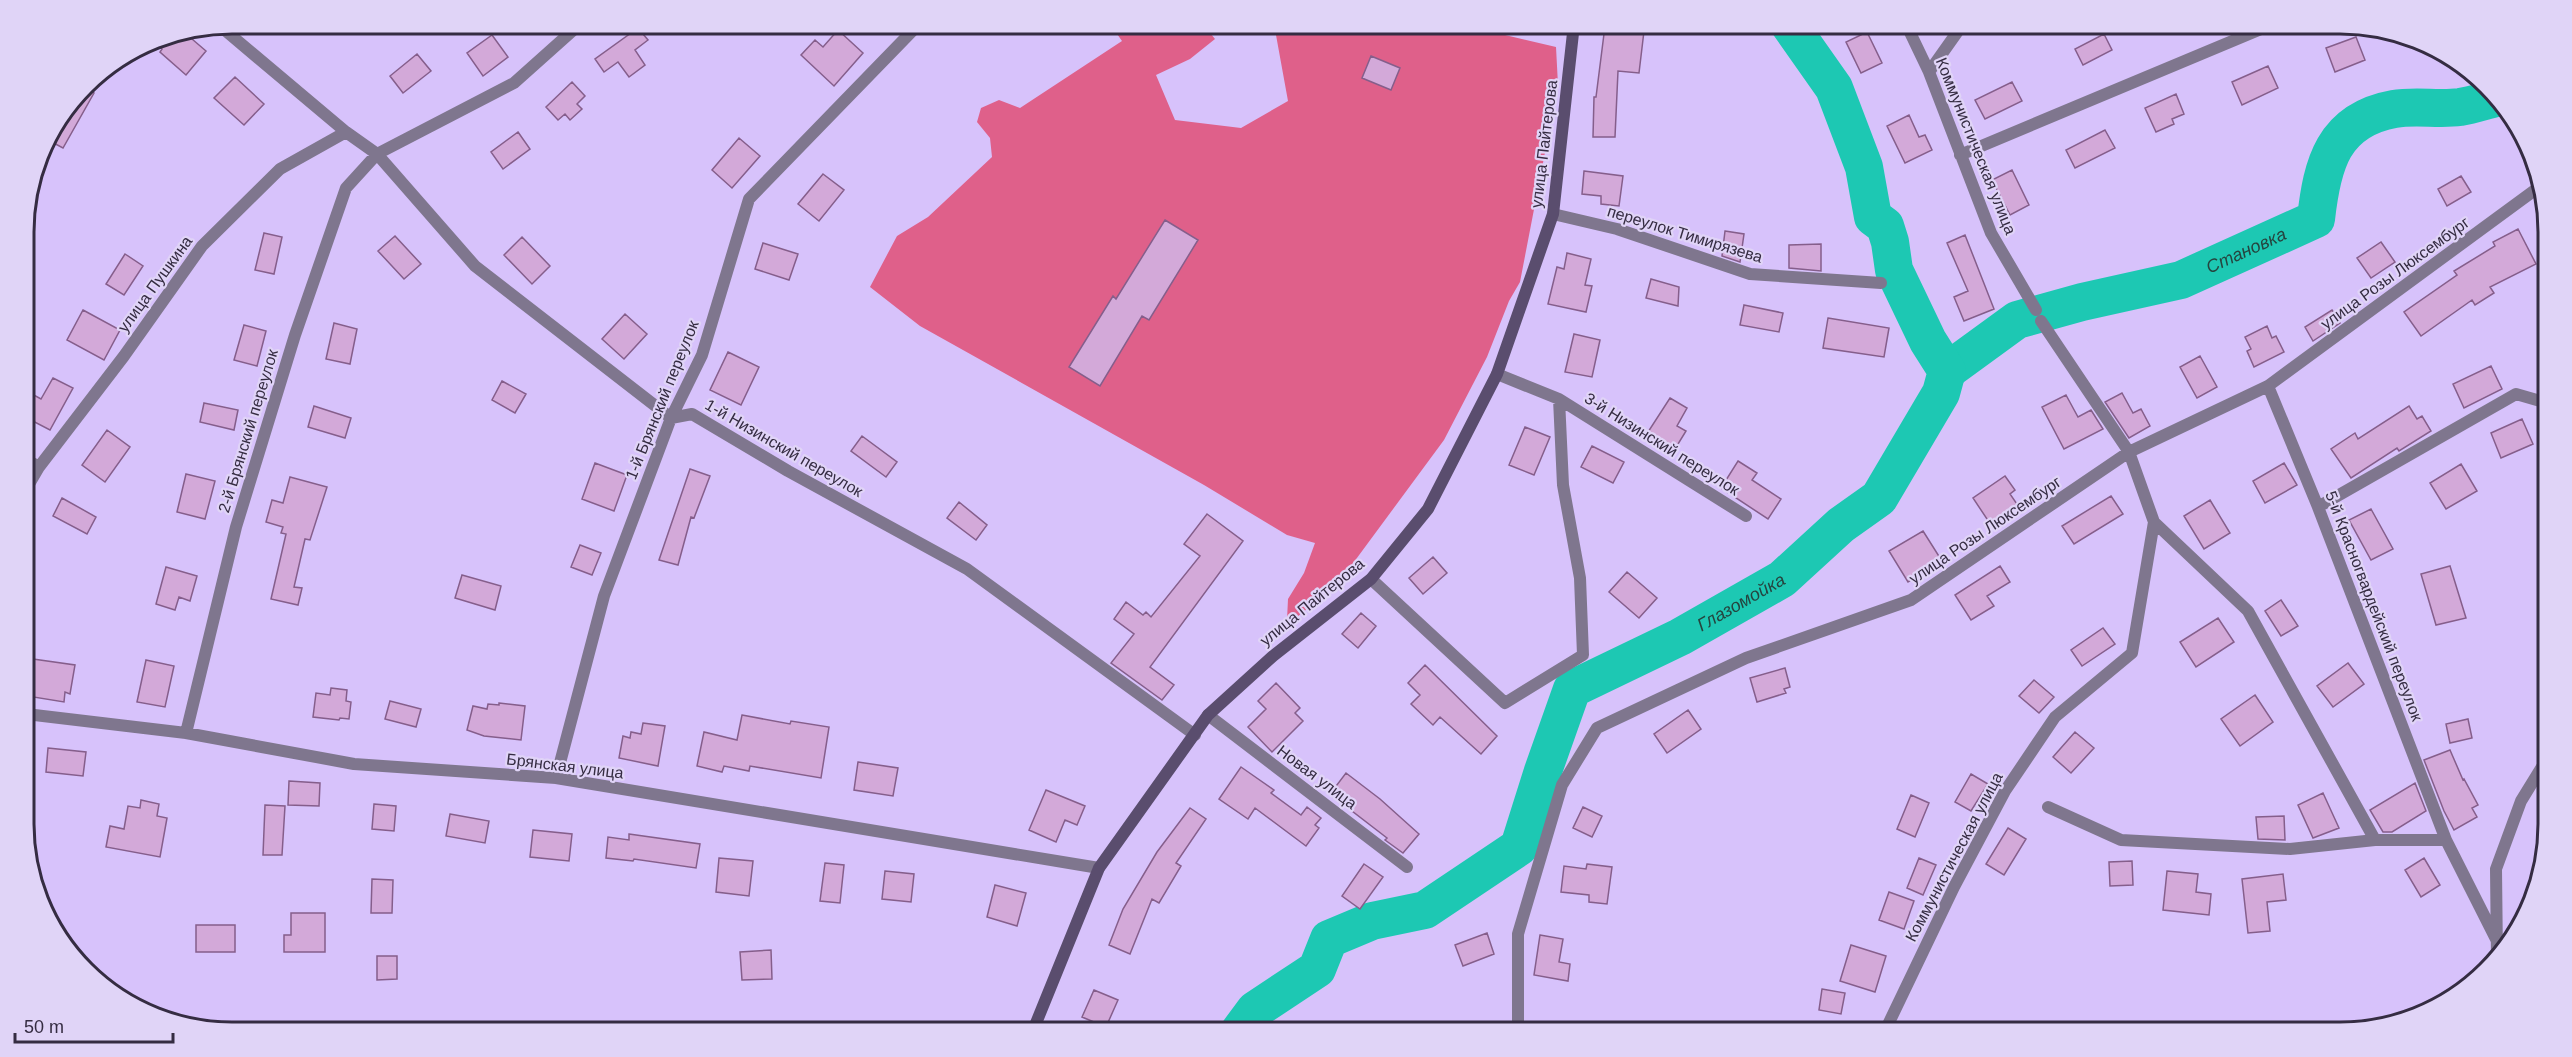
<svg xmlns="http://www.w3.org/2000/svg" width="2572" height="1057" font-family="Helvetica,sans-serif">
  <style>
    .forest { fill: #df608a }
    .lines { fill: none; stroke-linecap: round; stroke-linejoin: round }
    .river { stroke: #1dc8b3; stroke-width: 38 }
    .building { fill: #d3a9d9; stroke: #855e8b; stroke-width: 1.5 }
    .street { stroke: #7f768e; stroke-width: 12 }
    .secondary { stroke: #5a4d6e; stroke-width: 12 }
    .labels { text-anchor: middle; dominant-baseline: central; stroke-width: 4.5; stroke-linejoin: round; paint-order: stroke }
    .street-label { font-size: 16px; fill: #352c42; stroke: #e0d4f7 }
    .water-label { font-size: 18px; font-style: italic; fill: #25453f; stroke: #e0d4f7 }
    .rim { fill: none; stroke: #352c42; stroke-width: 3 }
  </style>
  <rect width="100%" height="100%" fill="#d7c2fb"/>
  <path class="forest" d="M1110,24H1203L1215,39L1190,59L1156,75L1175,120L1241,128L1288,101L1274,24H1459L1556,47L1558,85L1520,282L1509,301L1487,357L1444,440L1337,585L1292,621L1287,620L1288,599L1304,573L1315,543L1287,535L1204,485L920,326L870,287L897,236L928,217L992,157L990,138L977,122L981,108L999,100L1020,108L1122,41Z"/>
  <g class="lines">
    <g class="river">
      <path id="s1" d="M1947,371L2017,320L2082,302L2181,280L2316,219C2322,164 2333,120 2394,109C2416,105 2438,110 2460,107C2472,105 2484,101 2496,98"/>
      <path id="s2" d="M1238,1033L1255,1010L1317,969L1329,939L1372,921L1425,910L1519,847L1543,771L1572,689L1680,637L1782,579L1841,525L1879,498L1941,393L1947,371L1928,341L1894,270L1890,242L1885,226L1873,217L1864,167L1834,88L1789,24"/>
    </g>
  </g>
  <path class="building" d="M1605,26L1644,31L1639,73L1618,71L1615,137H1593L1594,97H1596Z
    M638,28L648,40L635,50L645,65L629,77L618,62L604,72L595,59Z
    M838,30L863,53L834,86L801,55L815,40L823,47Z
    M1867,32L1882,63L1861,73L1846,42Z
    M185,33L206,51L186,75L160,52L162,49L152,40Z
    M2104,34L2112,50L2083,65L2075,49Z
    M492,35L508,57L483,76L467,53Z
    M2356,37L2365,60L2335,72L2326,48Z
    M417,54L431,71L403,93L390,76Z
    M1371,56L1400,68L1391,90L1362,78Z
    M2268,66L2278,88L2242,105L2232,82Z
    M235,77L264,104L244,125L214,98Z
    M572,82L585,96L577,104L582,109L570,120L565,114L558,120L546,107Z
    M2012,82L2022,101L1985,119L1975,100Z
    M86,87L94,93L63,148L46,139Z
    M2176,94L2184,114L2172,119L2174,124L2156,132L2145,108Z
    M1909,115L1919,137L1925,135L1932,150L1905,163L1887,126Z
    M2105,130L2115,148L2075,168L2066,150Z
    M518,132L530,149L503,169L491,152Z
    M739,138L760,156L732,188L712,170Z
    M2012,170L2029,205L2010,215L1992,180Z
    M1584,171L1623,176L1619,206L1601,204V196L1582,194Z
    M823,174L844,190L819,221L798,204Z
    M2461,176L2471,192L2447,206L2438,189Z
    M1165,220L1198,240L1149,320L1142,316L1100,386L1069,367L1113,296L1116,299Z
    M2518,229L2536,264L2490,287L2494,293L2475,305L2472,300L2421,336L2404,312L2457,275L2454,271L2495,246L2493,242Z
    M1725,231L1744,234L1740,262L1722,256Z
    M264,233L282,237L274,274L255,270Z
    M1965,235L1994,309L1964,321L1954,297L1968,291L1947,243Z
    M395,236L421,264L404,279L378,251Z
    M522,237L550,266L532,284L504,255Z
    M2381,242L2395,262L2371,278L2357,258Z
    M763,243L798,254L789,280L755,269Z
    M1821,244V271L1789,268V245Z
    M1567,253L1591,259L1585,285L1592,286L1586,312L1548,304L1557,267L1564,269Z
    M125,254L143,266L124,295L106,284Z
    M1651,279L1679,287L1678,306L1646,298Z
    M1744,305L1783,313L1779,332L1740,325Z
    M83,310L120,330L104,360L67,340Z
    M2332,310L2340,323L2313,341L2305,327Z
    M625,314L647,334L624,359L602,339Z
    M1828,318L1889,328L1884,357L1823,348Z
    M334,323L357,329L350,364L326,359Z
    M244,325L266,331L257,366L234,360Z
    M2267,326L2272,338L2276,336L2284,352L2254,367L2247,351L2251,349L2245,337Z
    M1574,334L1600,340L1592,377L1565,372Z
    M728,352L759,367L741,405L710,390Z
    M2200,356L2217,387L2197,398L2180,367Z
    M2491,366L2502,389L2464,408L2453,384Z
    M53,378L73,388L50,430L25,417V407L32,394L41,399Z
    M502,381L526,394L515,413L492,400Z
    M2122,393L2133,413L2141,409L2150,426L2129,438L2105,402Z
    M2066,395L2078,417L2091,410L2103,429L2064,449L2042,407Z
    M1670,398L1687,408L1677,426L1686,431L1675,449L1648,432Z
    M204,403L238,410L234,430L200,422Z
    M314,406L351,418L345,438L308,427Z
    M2409,406L2417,419L2422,416L2431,431L2399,451L2397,448L2351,478L2331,449L2355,433L2358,439Z
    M2522,419L2533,444L2501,458L2491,433Z
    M1525,427L1550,437L1534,475L1509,465Z
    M107,430L130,447L105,482L82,465Z
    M862,436L897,462L886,477L851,451Z
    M1592,446L1624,462L1613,483L1581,467Z
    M1738,461L1757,473L1752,480L1781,499L1768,519L1721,488Z
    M595,463L627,475L614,511L582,499Z
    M2284,463L2297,485L2265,503L2253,481Z
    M2461,464L2477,491L2446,509L2430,483Z
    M690,469L710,476L694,518L691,517L678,565L659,560Z
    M186,474L215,481L205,519L177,512Z
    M2005,476L2015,490L2010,494L2021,510L1993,528L1973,498Z
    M290,477L327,487L310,540L305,539L294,587L302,588L298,605L271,599L286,534L281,533L283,527L266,522L272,500L283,503Z
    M2111,496L2123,514L2074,544L2062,526Z
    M62,498L96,517L87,534L53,516Z
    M2210,500L2230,533L2204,549L2184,516Z
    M959,502L987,525L976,540L947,518Z
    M2371,509L2393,549L2371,560L2349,520Z
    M1207,514L1243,541L1150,667L1174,685L1162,700L1111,663L1134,634L1114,619L1126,602L1143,615L1146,612L1151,617L1200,556L1184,544Z
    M1923,531L1942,561L1908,582L1889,551Z
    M580,545L601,553L592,575L571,567Z
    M1433,557L1447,573L1423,594L1409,578Z
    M2000,566L2010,582L1987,596L1994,606L1971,620L1955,595Z
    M2450,566L2466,618L2436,625L2421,574Z
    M166,567L197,576L190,601L179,597L175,610L156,604Z
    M1627,572L1657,598L1639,618L1609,592Z
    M462,575L501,586L495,610L455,598Z
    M2281,600L2298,626L2281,636L2265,611Z
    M1361,613L1376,626L1358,648L1342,634Z
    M2218,618L2234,642L2196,667L2180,642Z
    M2103,628L2115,644L2082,666L2071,650Z
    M33,659L75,665L70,694L65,692L64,702L27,696Z
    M146,660L174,666L165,707L137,702Z
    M2348,663L2364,684L2333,707L2317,686Z
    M1425,665L1497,736L1481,754L1440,717L1433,725L1411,704L1420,695L1408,683Z
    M1785,668L1790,687L1784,689L1786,693L1757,702L1750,678Z
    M2034,680L2054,697L2039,713L2019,696Z
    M1276,683L1300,708L1295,713L1303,721L1272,752L1248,727L1266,709L1258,701Z
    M331,688L347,690L346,701L351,702L349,719L340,718L339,720L313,717L316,693L330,695Z
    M2255,695L2273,722L2240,746L2221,719Z
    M390,701L421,709L416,727L385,719Z
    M499,703L525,706L521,740L484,736L467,730L473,706L487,709L488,704L499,705Z
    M1688,710L1701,729L1667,753L1654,734Z
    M742,715L790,724L791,721L829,727L821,778L750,766L749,771L724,766L722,772L697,766L704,732L737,740Z
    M2468,719L2472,738L2450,743L2446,724Z
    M643,723L665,726L658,766L619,758L623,736L630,738L631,732L641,734Z
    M2075,732L2094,748L2071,773L2053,757Z
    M48,748L86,752L83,776L46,772Z
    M2450,750L2463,780L2464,779L2478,805L2472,808L2477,817L2454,830L2444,811L2424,760Z
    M858,762L898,768L893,796L854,790Z
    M1241,767L1274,790L1271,793L1301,815L1307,807L1321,818L1315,825L1319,828L1306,846L1255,808L1248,819L1219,799Z
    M1346,773L1380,799L1419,834L1403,853L1385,840L1387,838L1330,794Z
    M1971,774L1988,784L1971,811L1955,802Z
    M289,781L320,783L319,806L288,805Z
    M2415,783L2426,811L2392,832H2383L2370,810Z
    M1046,790L1085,806L1077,825L1065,820L1056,842L1029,830Z
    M2323,793L2339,828L2313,838L2298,805Z
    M1911,795L1929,803L1915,837L1897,829Z
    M141,800L159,804L157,816L167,818L160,857L106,847L110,826L124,829L128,806L140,808Z
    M374,804L396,806L394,831L372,829Z
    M265,805L285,806L282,855H263Z
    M1583,807L1602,816L1592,837L1573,828Z
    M1190,808L1206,819L1176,863L1181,866L1159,903L1152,899L1130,954L1109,945L1123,909L1157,852Z
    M450,814L489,821L485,843L446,836Z
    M2284,816L2285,840L2258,839L2256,817Z
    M2008,828L2026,839L2004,875L1986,864Z
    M533,830L572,834L569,861L530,857Z
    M629,834L700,844L696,868L634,859L633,861L606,858L608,837L629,840Z
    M719,858L753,861L749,896L716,892Z
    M1919,858L1936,865L1923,895L1907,888Z
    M2424,858L2440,885L2421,897L2405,870Z
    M2132,861L2133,885L2110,886L2109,862Z
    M825,863L844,865L840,903L820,901Z
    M1364,864L1383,877L1360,909L1342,896Z
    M1587,864L1612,867L1607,904L1589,902V895L1561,892L1564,866L1586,869Z
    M885,871L914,874L911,902L882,899Z
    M2167,871L2198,874L2196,892L2211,894L2209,915L2163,910Z
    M2283,874L2286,900L2267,902L2270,931L2248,933L2242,879Z
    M372,879L393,880L392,913H371Z
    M995,885L1026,893L1017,926L987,917Z
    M1889,892L1914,901L1904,929L1879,920Z
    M291,913H325V952H284V935H291Z
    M196,925H235V952H196Z
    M1487,933L1494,954L1463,966L1455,945Z
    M1540,935L1563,939L1559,962L1570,964L1568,981L1534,975Z
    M1851,945L1886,956L1875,992L1840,981Z
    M771,950L772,979L742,980L740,952Z
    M377,956H397V979L377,980Z
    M1822,989L1845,993L1841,1014L1819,1010Z
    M1094,990L1118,1000L1106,1027L1082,1017Z"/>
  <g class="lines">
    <path class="street" d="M1906,24L1929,72L1991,233L2036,310
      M220,26L346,132L377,154L475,266L671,418L692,414L788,471L967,569L1195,735
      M1929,72L1963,24
      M1960,155L2273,24
      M1553,214L1617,229L1750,274L1881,283
      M1497,374L1559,399L1746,516
      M2268,386L2318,507L2446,840L2497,941
      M25,459L39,467
      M25,491L39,467L124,356L202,246L280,169L346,132
      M2318,507L2516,394L2547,403
      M2154,522L2248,611L2375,840
      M1371,579L1505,703L1583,655L1580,578L1563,485L1559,399
      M26,714L186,733L354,764L556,778L1099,868
      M1208,715L1407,867
      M186,733L236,527L295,335L346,188L377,154L514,83L580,24
      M556,778L604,596L671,418L702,355L749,199L919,24
      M2048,807L2121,840L2290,849L2375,840H2446
      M2497,959L2496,869L2521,801L2548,757
      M1518,1033V934L1562,785L1597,728L1746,658L1911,600L2129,452L2268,386L2539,187
      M1884,1033L1954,887L2005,791L2055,717L2132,653L2154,522L2129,452L2041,321"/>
    <path class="secondary" d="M1032,1033L1099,868L1208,715L1273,656L1371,579L1428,509L1497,374L1553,214L1574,24"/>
  </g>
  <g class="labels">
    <g class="street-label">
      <text transform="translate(1544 144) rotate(-83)">улица Пайтерова</text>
      <text transform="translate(1976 146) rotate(68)">Коммунистическая улица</text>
      <text transform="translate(1685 234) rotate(17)">переулок Тимирязева</text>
      <text transform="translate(2395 273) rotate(-36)">улица Розы Люксембург</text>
      <text transform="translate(155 284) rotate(-54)">улица Пушкина</text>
      <text transform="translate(662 400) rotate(-68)">1-й Брянский переулок</text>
      <text transform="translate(248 431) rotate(-73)">2-й Брянский переулок</text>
      <text transform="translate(1662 444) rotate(32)">3-й Низинский переулок</text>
      <text transform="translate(784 448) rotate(30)">1-й Низинский переулок</text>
      <text transform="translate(1985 530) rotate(-34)">улица Розы Люксембург</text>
      <text transform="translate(1312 602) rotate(-39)">улица Пайтерова</text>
      <text transform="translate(2374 606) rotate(69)">5-й Красногвардейский переулок</text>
      <text transform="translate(565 766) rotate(7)">Брянская улица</text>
      <text transform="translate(1317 777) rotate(37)">Новая улица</text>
      <text transform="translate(1954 857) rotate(-62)">Коммунистическая улица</text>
    </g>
    <g class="water-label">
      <text stroke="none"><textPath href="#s1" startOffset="327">Становка</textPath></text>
      <text stroke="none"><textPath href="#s2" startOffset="706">Глазомойка</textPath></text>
    </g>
  </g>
  <path d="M0 0H2572V1057H0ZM232 34H2340A198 198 0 0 1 2538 232V824A198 198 0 0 1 2340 1022H232A198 198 0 0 1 34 824V232A198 198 0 0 1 232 34Z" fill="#e0d4f7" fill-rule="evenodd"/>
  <path class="rim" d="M232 34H2340A198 198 0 0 1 2538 232V824A198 198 0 0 1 2340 1022H232A198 198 0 0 1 34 824V232A198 198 0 0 1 232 34Z"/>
  <path d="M15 1033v9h158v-9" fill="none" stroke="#352c42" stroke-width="3"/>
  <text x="24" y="1033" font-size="18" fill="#352c42" stroke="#e0d4f7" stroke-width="4.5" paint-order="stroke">50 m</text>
</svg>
